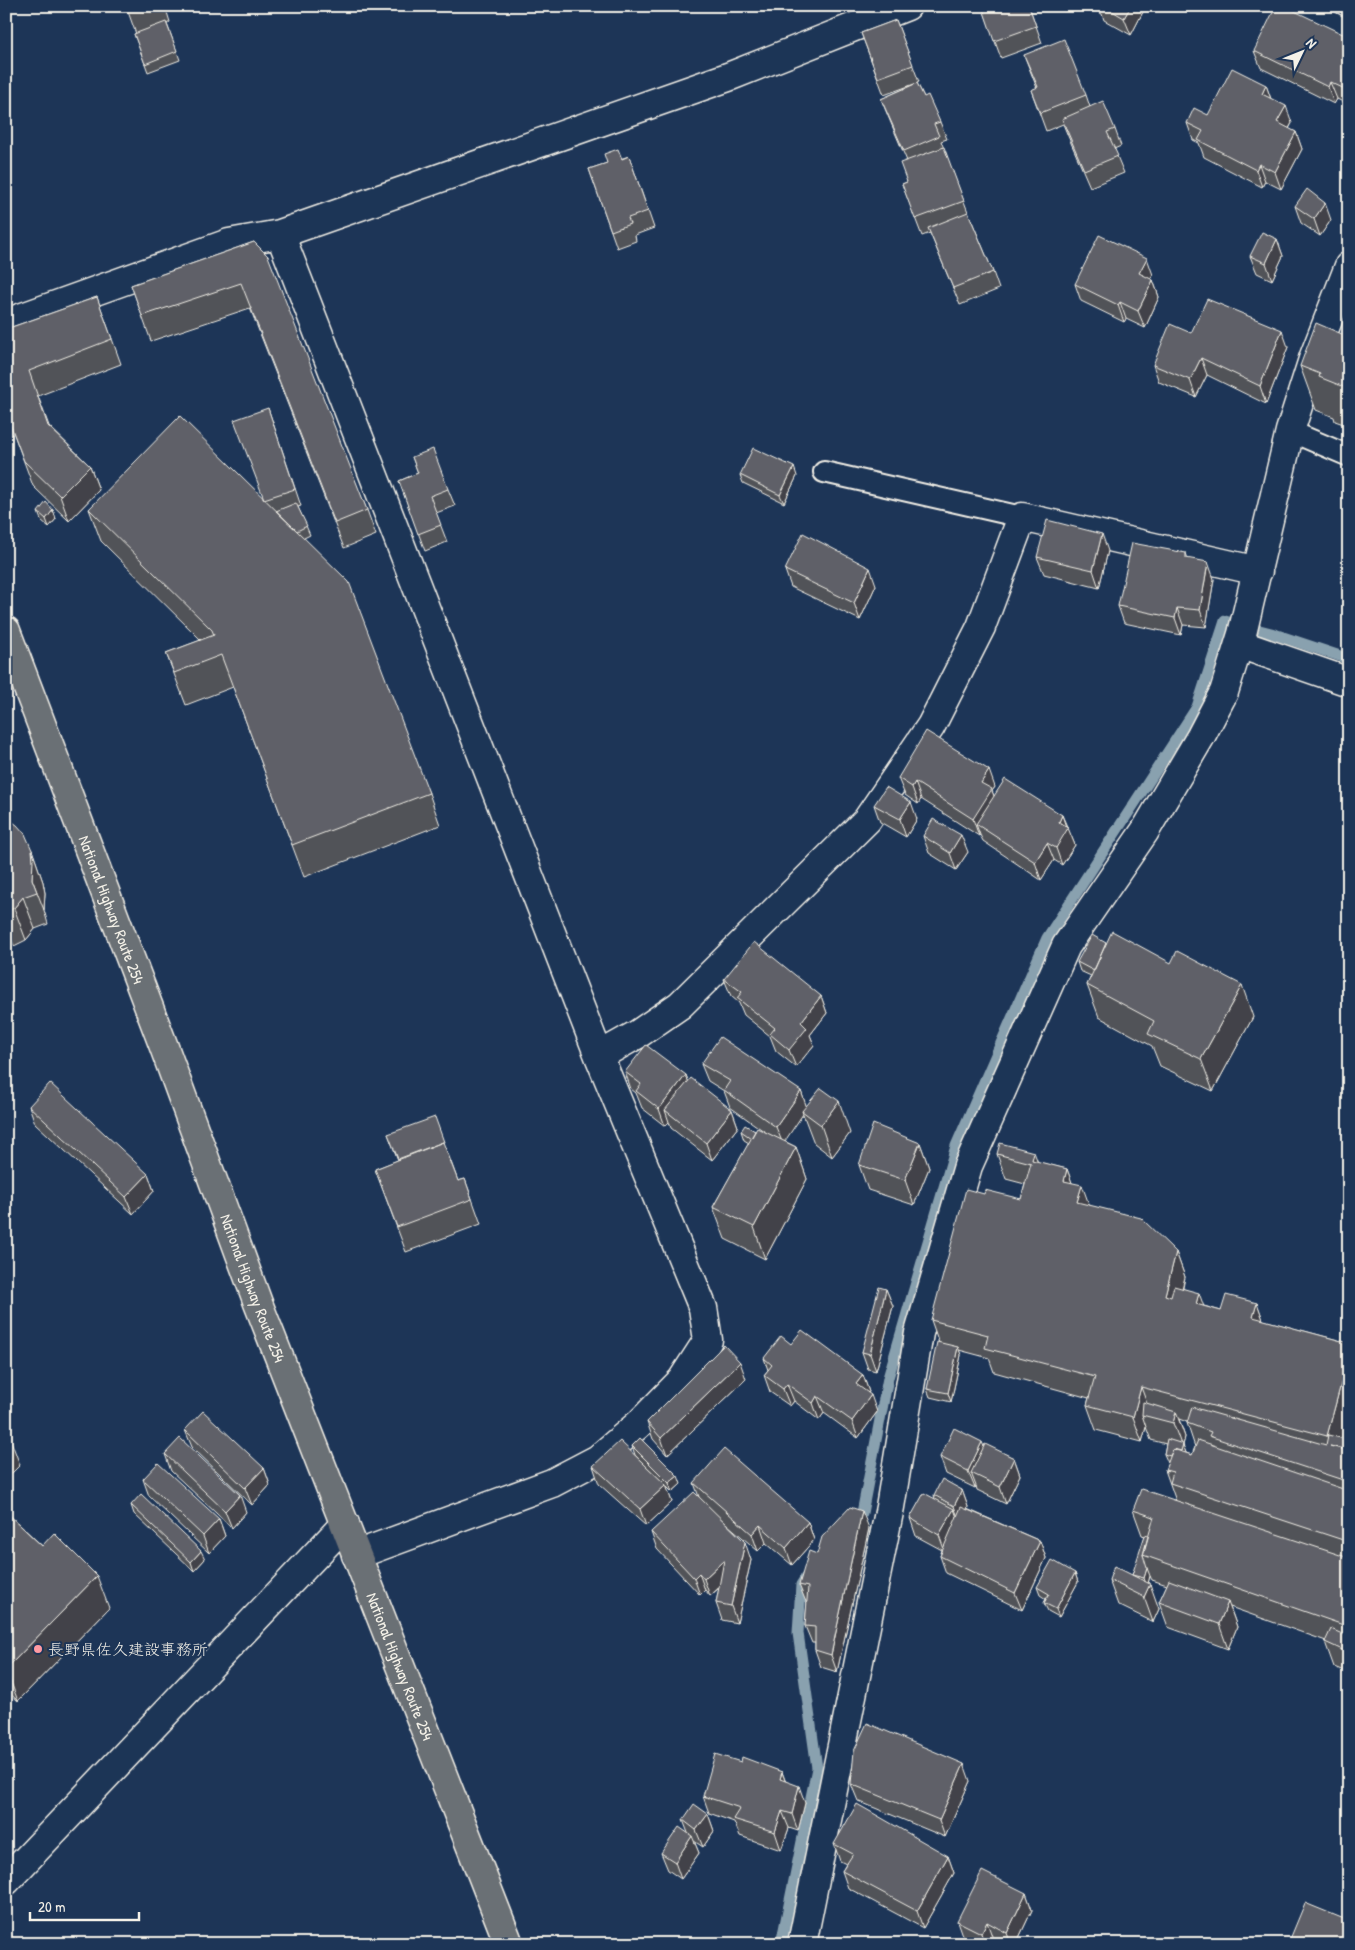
<svg xmlns="http://www.w3.org/2000/svg" width="1355" height="1950" font-family="'Patrick Hand','Klee One',sans-serif">
  <style>
    .lines { fill: none; stroke-linecap: round; stroke-linejoin: round }
    .stream { stroke: #89a1af; stroke-width: 11 }
    .lane-casing { stroke: #f4f1e8; stroke-width: 24 }
    .street-casing { stroke: #f4f1e8; stroke-width: 31 }
    .highway-casing { stroke: #f4f1e8; stroke-width: 31 }
    .lane { stroke: #1d3557; stroke-width: 20 }
    .street { stroke: #1d3557; stroke-width: 28 }
    .highway { stroke: #6b6f75; stroke-width: 28 }
    .wall { fill: #515359; stroke: #f4f1e8; fill-rule: evenodd }
    .shaded-wall { fill: #424349; stroke: #f4f1e8 }
    .building { fill: #5e6068; stroke: #f4f1e8 }
    .poi-dot { fill: #ff9aa2; stroke: #1d3557; stroke-width: 2 }
    .labels { text-anchor: middle; dominant-baseline: central; stroke-width: 4; stroke-linejoin: round; paint-order: stroke }
    .street-label { font-size: 16px; fill: #f4f1e8; stroke: #1d3557 }
    .poi-label { font-size: 16px; fill: #f4f1e8; stroke: #1d3557; text-anchor: start }
  </style>
  <rect width="100%" height="100%" fill="#1d3557"/>
  <filter id="ink" filterUnits="userSpaceOnUse"><feTurbulence type="fractalNoise" baseFrequency=".02" numOctaves="2"/><feDisplacementMap in="SourceGraphic" scale="10" xChannelSelector="R" yChannelSelector="G"/><feConvolveMatrix kernelMatrix="1 2 1 2 8 2 1 2 1" color-interpolation-filters="sRGB"/></filter>
  <g filter="url(#ink)">
    <g class="lines">
      <path class="stream" d="M852,1521L862,1513L888,1378L956,1146L1047,938L1197,707L1225,621L1271,633L1349,659
        M781,1944L817,1768L798,1633L801,1585L806,1577"/>
      <g class="lane-casing">
        <path id="lane" d="M1290,431L1349,456
          M824,472L1022,517"/>
      </g>
      <g class="street-casing">
        <path id="street" d="M1294,6L1349,36
          M280,234L599,1056L703,1308L708,1340L682,1380L640,1423L598,1459L552,1483L356,1555
          M6,323L229,243L280,234L728,77L907,6
          M1239,644L1349,682
          M599,1056L638,1034L680,1005L867,820L931,726L981,627L1022,517L1258,571
          M6,1881L345,1524
          M802,1944L890,1507L919,1333L968,1166L1066,946L1145,831L1201,736L1224,692L1242,634L1290,431L1314,356L1349,266"/>
      </g>
      <g class="highway-casing">
        <g id="highway">
          <path id="s1" d="M6,631L164,1047L258,1303L509,1944"/>
        </g>
      </g>
      <use href="#lane" class="lane"/>
      <use href="#street" class="street"/>
      <use href="#highway" class="highway"/>
    </g>
    <path class="wall" d="M126,6H165L170,22L167,24L180,60L148,72L134,34H136Z
      M982,6H1029L1042,43L1001,58Z
      M1089,6H1146L1131,35L1104,20L1102,14Z
      M896,20L919,82L917,83L924,97L940,122L947,139L941,141L968,212L993,272L999,289L960,305L930,233L922,236L902,184L907,182V161L888,116L881,99L917,83L884,95L861,33Z
      M1349,37V105L1337,99L1334,104L1261,68L1254,51Z
      M1024,55L1086,95L1090,107L1115,129L1121,146L1114,149L1124,173L1090,187L1068,136L1063,124L1046,131L1031,90L1037,88Z
      M1266,85L1271,99L1292,123L1289,129L1296,132L1302,149L1281,189L1265,181L1262,187L1204,157L1199,143L1193,140L1187,123L1208,115Z
      M629,156L654,228L635,235L636,241L617,248L589,169Z
      M1295,206L1331,220L1320,236L1301,223Z
      M1277,239L1283,256L1272,280L1257,273L1250,256Z
      M254,242L367,510L376,535L344,548L250,308L151,341L131,285Z
      M6,274L10,286L6,287Z
      M1153,275L1151,279L1153,280L1159,297L1145,328L1126,319L1124,322L1081,301L1075,284Z
      M97,297L121,364L38,396L49,426L90,466L99,490L69,521L33,486L6,413V329Z
      M1191,333L1288,347L1266,404L1207,375L1196,397L1159,382L1153,365Z
      M1349,337V426L1335,421L1334,417L1316,410L1300,366Z
      M268,408L301,506L298,507L310,535L304,538L429,793L440,825L304,877L233,687L186,705L166,653L201,640L101,541L89,509L263,498Z
      M412,457L448,489L455,506L436,513L447,542L425,551L399,481L418,473Z
      M740,475L797,476L784,503L743,483Z
      M53,510L56,519L49,527L41,520L38,512Z
      M1108,551L1099,588L1044,574L1037,557Z
      M1186,553L1188,559L1214,579L1206,627L1183,625L1181,635L1124,623L1118,606Z
      M785,570L876,585L860,620L791,587Z
      M898,778L995,787L992,791L994,796L1062,815L1075,845L1062,865L1054,860L1041,880L983,841L980,835L979,836L921,799L918,804L905,795Z
      M874,805L917,819L906,837L880,822Z
      M6,817L32,850L43,882L45,893L44,910L48,924L35,929L26,940L14,946L11,938L6,940Z
      M923,836L968,852L956,870L929,853Z
      M1106,943L1253,1017L1213,1091L1160,1066L1152,1046L1099,1017L1087,985L1091,976L1080,971L1077,962Z
      M724,979L821,996L827,1013L810,1035L814,1045L796,1067L776,1051L770,1036L744,1015L739,1003L731,996Z
      M701,1064L801,1091L806,1106L850,1133L832,1157L814,1143L803,1114L784,1141L796,1147L807,1179L765,1259L725,1239L713,1207L749,1143L744,1140L741,1131H755L768,1134L730,1107L724,1091L708,1081Z
      M625,1072L686,1075L688,1081L732,1110L738,1127L712,1160L671,1128L669,1122L665,1126L642,1108L636,1093L631,1089Z
      M29,1106L148,1174L154,1191L133,1214L35,1123Z
      M388,1134L447,1151L458,1181L465,1179L481,1224L406,1252L375,1169L398,1160Z
      M920,1143L929,1168L914,1205L868,1190L859,1165Z
      M997,1154L1037,1162L1067,1169L1072,1183L1089,1205L1176,1252L1185,1277L1183,1288L1204,1306L1221,1311L1257,1303L1263,1320L1349,1343V1412L1342,1438L1349,1440V1673L1334,1667L1325,1642L1326,1641L1230,1607L1237,1627L1228,1649L1168,1627L1159,1602L1167,1585L1152,1580L1150,1576L1148,1583L1159,1609L1153,1622L1118,1605L1109,1580L1133,1575L1145,1536L1142,1535L1133,1510L1176,1501L1165,1470L1168,1463L1164,1454L1166,1444L1151,1440L1146,1427L1142,1442L1096,1430L1087,1405L1089,1398L994,1372L989,1358L959,1350L961,1355L951,1402L930,1397L927,1389L939,1343L931,1320L984,1194L1021,1199L1025,1184L1006,1179ZM1179,1419L1187,1422V1423L1195,1447L1192,1455L1186,1453L1183,1445L1185,1437Z
      M886,1289L893,1306L876,1371L868,1369L862,1352Z
      M791,1344L863,1375L869,1392L868,1393L877,1412L858,1438L824,1413L819,1420L794,1401L790,1406L770,1392L764,1375L768,1370L764,1358Z
      M746,1379L667,1455L653,1439L647,1422Z
      M185,1430L264,1468L270,1485L252,1505L192,1447Z
      M632,1446L681,1484L672,1492L666,1486L672,1502L646,1526L599,1484L593,1466L660,1480L635,1455Z
      M984,1446L1014,1458L1020,1475L1006,1504L977,1490L976,1486L975,1488L946,1474L940,1457Z
      M165,1454L246,1512L232,1528L171,1471Z
      M143,1479L219,1519L225,1536L209,1553L149,1496Z
      M694,1483L808,1522L814,1540L792,1565L766,1543L758,1551L719,1517L751,1560L737,1623L722,1620L716,1603L719,1588L710,1596L705,1590L700,1595L657,1549L651,1532L699,1497Z
      M962,1490L968,1507L967,1509L1040,1541L1046,1558L1022,1610L946,1573L940,1556L942,1550L916,1536L910,1518L935,1499L934,1495Z
      M131,1505L205,1559L194,1571L134,1514Z
      M6,1512L109,1608L18,1701L6,1690Z
      M869,1528L837,1672L821,1667L815,1650V1643H812L805,1626L807,1602H806L799,1585L817,1554Z
      M1075,1573L1078,1582L1059,1617L1048,1611L1044,1603L1046,1599L1040,1595L1037,1587Z
      M741,1762L782,1772L785,1780L805,1803L798,1831L789,1828L781,1850L740,1836L734,1822L709,1813L703,1796Z
      M970,1781L945,1837L858,1801L851,1784Z
      M708,1814L714,1831L703,1847L694,1841L699,1853L681,1879L668,1870L661,1853L688,1833L683,1820Z
      M834,1844L948,1856L954,1873L923,1928L848,1888L842,1871L846,1864L840,1861Z
      M1026,1893L1032,1910L1016,1944H1002L993,1939L990,1944H974L963,1938L957,1921Z"/>
    <path class="shaded-wall" d="M1131,6H1146L1131,35L1124,18Z
      M1330,82L1337,99L1334,104L1328,87Z
      M1266,85L1272,102L1262,94Z
      M1286,106L1292,123L1283,139L1277,122Z
      M1296,132L1302,149L1281,189L1275,172Z
      M1259,164L1265,181L1262,187L1256,170Z
      M1325,203L1331,220L1320,236L1314,219Z
      M1277,239L1283,256L1272,280L1266,263Z
      M1147,258L1153,275L1145,290L1139,273Z
      M1153,280L1159,297L1145,328L1138,311Z
      M1120,302L1126,319L1124,322L1118,305Z
      M1282,330L1288,347L1266,404L1260,386Z
      M1201,358L1207,375L1196,397L1190,380Z
      M90,466L99,490L69,521L60,496Z
      M794,467L797,476L784,503L780,495Z
      M53,510L56,519L49,527L46,519Z
      M1102,534L1108,551L1099,588L1093,570Z
      M1208,562L1214,579L1206,627L1200,610Z
      M870,568L876,585L860,620L854,603Z
      M1177,608L1183,625L1181,635L1175,618Z
      M989,770L995,787L992,791L998,806L976,824L980,835L979,836L973,819L981,783Z
      M915,782L921,799L918,804L912,787Z
      M911,802L917,819L906,837L900,819Z
      M1062,815L1067,830L1068,828L1075,845L1062,865L1056,848L1059,822Z
      M961,835L968,852L956,870L950,853Z
      M1047,843L1054,860L1041,880L1035,862Z
      M32,850L43,882L45,893L44,910L32,879Z
      M23,897L35,929L26,940L14,908Z
      M1242,985L1253,1017L1213,1091L1201,1059Z
      M821,996L827,1013L810,1035L814,1045L796,1067L789,1050L801,1022Z
      M686,1075L692,1092L665,1110L669,1122L665,1126L659,1109Z
      M801,1091L807,1108L802,1111L803,1114L783,1144L776,1127Z
      M839,1101L850,1133L832,1157L821,1125Z
      M732,1110L738,1127L712,1160L706,1143Z
      M920,1143L929,1168L914,1205L905,1180Z
      M796,1147L807,1179L765,1259L754,1227Z
      M1034,1152L1043,1176L1032,1160Z
      M1067,1169L1076,1194L1064,1181Z
      M148,1174L154,1191L133,1214L126,1197Z
      M1082,1185L1091,1210L1077,1202Z
      M1176,1252L1185,1277L1174,1320L1165,1295Z
      M886,1289L893,1306L876,1371L870,1354Z
      M1199,1293L1208,1318L1196,1304Z
      M1257,1303L1266,1328L1253,1317Z
      M958,1347L961,1355L951,1402L948,1393Z
      M1349,1354V1412L1339,1448L1330,1446L1327,1436Z
      M740,1362L746,1379L667,1455L661,1438Z
      M863,1375L869,1392L862,1401L856,1384Z
      M787,1384L794,1401L790,1406L783,1389Z
      M1141,1387L1150,1412L1142,1415L1146,1427L1142,1442L1133,1417Z
      M871,1395L877,1412L858,1438L852,1421Z
      M817,1396L824,1413L819,1420L813,1403Z
      M1176,1412L1185,1437L1183,1445L1186,1453L1179,1460L1182,1447L1173,1423Z
      M8,1433L20,1465L6,1479V1435Z
      M982,1442L989,1459L971,1473L976,1486L975,1488L968,1471Z
      M1014,1458L1020,1475L1006,1504L1000,1487Z
      M264,1468L270,1485L252,1505L245,1488Z
      M678,1476L681,1484L672,1492L669,1483Z
      M666,1485L672,1502L646,1526L640,1509Z
      M962,1490L968,1507L960,1523L954,1506Z
      M240,1495L246,1512L232,1528L225,1511Z
      M954,1509L960,1526L945,1552L939,1535Z
      M862,1511L869,1528L837,1672L831,1655Z
      M219,1519L225,1536L209,1553L203,1536Z
      M808,1522L814,1540L792,1565L786,1548Z
      M760,1525L766,1543L758,1551L752,1534Z
      M1040,1541L1046,1558L1022,1610L1015,1593Z
      M745,1542L751,1560L737,1623L731,1606Z
      M201,1551L205,1559L194,1571L191,1562Z
      M724,1560L730,1577L710,1596L704,1579Z
      M1147,1568L1150,1576L1147,1587L1144,1578Z
      M699,1573L705,1590L700,1595L694,1578Z
      M1075,1573L1078,1582L1059,1617L1056,1609Z
      M97,1576L109,1608L18,1701L6,1669Z
      M1150,1584L1159,1609L1153,1622L1144,1597Z
      M1228,1602L1237,1627L1228,1649L1219,1624Z
      M964,1764L970,1781L945,1837L939,1820Z
      M782,1772L788,1789L780,1779Z
      M799,1786L805,1803L798,1831L792,1814Z
      M782,1811L789,1828L781,1850L775,1832Z
      M708,1814L714,1831L703,1847L696,1830Z
      M692,1836L699,1853L681,1879L675,1862Z
      M948,1856L954,1873L923,1928L917,1911Z
      M1026,1893L1032,1910L1016,1944H1011L1007,1933Z
      M987,1922L993,1939L990,1944H985L981,1933Z
      M1349,1937V1944H1346Z"/>
    <path class="building" d="M982,6H1029L1036,26L994,41Z
      M1104,6H1131L1124,18Z
      M1276,6H1284L1349,37V91L1330,82L1328,87L1254,51Z
      M896,20L913,65L878,78L861,33Z
      M166,22L177,51L145,64L134,34Z
      M1064,39L1086,95L1040,113L1031,90L1038,87L1024,55Z
      M1232,68L1266,85L1262,94L1286,106L1277,122L1296,132L1275,172L1259,164L1256,170L1198,140L1203,131L1187,123L1194,108L1208,115Z
      M917,83L924,97L928,95L940,122L934,124L939,136L904,151L881,99Z
      M1103,101L1115,129L1107,132L1118,156L1084,170L1062,119Z
      M944,147L964,201L915,219L902,184L907,182L900,163Z
      M618,149L622,159L629,156L648,211L628,218L630,224L611,231L589,169L607,163L604,154Z
      M1307,189L1325,203L1314,219L1295,206Z
      M968,212L993,272L953,288L928,228Z
      M1262,232L1277,239L1266,263L1250,256Z
      M1099,235L1147,258L1139,273L1153,280L1138,311L1120,302L1118,305L1075,284Z
      M254,242L268,256L367,510L335,523L241,283L142,316L131,285Z
      M97,297L112,339L29,371L48,426L90,466L60,496L24,461L6,413V329Z
      M1207,299L1282,330L1260,386L1201,358L1190,380L1153,365L1170,324L1191,333Z
      M1316,323L1349,337V389L1319,377L1320,374L1300,366Z
      M268,408L295,489L264,499L234,420Z
      M180,416L349,582L429,793L292,845L221,655L174,673L166,653L214,635L212,630L89,509Z
      M753,448L794,467L780,495L740,475Z
      M433,449L448,489L430,496L441,525L418,534L399,481L418,473L412,457Z
      M46,502L53,510L46,519L38,512Z
      M296,503L307,526L297,531L276,511Z
      M1047,520L1102,534L1093,570L1037,557Z
      M803,533L870,568L854,603L785,570Z
      M1132,543L1186,553V558L1208,562L1200,610L1177,608L1175,618L1118,606Z
      M926,731L989,770L981,783L992,789L973,819L915,782L912,787L898,778Z
      M1005,779L1062,815L1059,822L1068,828L1056,848L1047,843L1035,862L976,824Z
      M886,787L911,802L900,819L874,805Z
      M6,817L17,825L25,834L32,850L33,861L32,879L37,892L23,897L14,908L6,912Z
      M933,819L961,835L950,853L923,836Z
      M1112,931L1171,963L1177,951L1242,985L1201,1059L1148,1034L1154,1021L1087,985Z
      M1092,935L1106,943L1094,971L1077,962Z
      M754,942L821,996L801,1022L807,1028L789,1050L770,1034L775,1028L737,998L742,992L724,979Z
      M720,1037L801,1091L776,1127L724,1090L730,1081L701,1064Z
      M646,1045L686,1075L659,1109L636,1091L641,1084L625,1072Z
      M691,1078L732,1110L706,1143L665,1110Z
      M50,1083L148,1174L126,1197L29,1106Z
      M821,1088L839,1101L821,1125L802,1111Z
      M435,1117L444,1142H443L398,1159L388,1134Z
      M873,1124L920,1143L905,1180L859,1165Z
      M745,1125L755,1131L751,1138L741,1131Z
      M757,1128L796,1147L754,1227L713,1207Z
      M443,1142L458,1181L465,1179L472,1199L397,1227L375,1169Z
      M1000,1143L1034,1152L1032,1160L1067,1169L1064,1181L1082,1185L1077,1202L1141,1218L1176,1252L1165,1295L1171,1297L1174,1286L1199,1293L1196,1304L1221,1311L1226,1295L1257,1303L1253,1317L1349,1343V1354L1327,1436L1141,1387L1133,1417L1087,1405L1095,1377L985,1348L988,1335L931,1320L966,1189L984,1194L985,1190L1021,1199L1031,1163L997,1154Z
      M879,1287L886,1289L870,1354L862,1352Z
      M802,1330L863,1375L856,1384L871,1395L852,1421L817,1396L813,1403L787,1384L783,1389L764,1375L772,1365L764,1358L781,1336L791,1344Z
      M937,1342L958,1347L948,1393L927,1389Z
      M724,1345L740,1362L661,1438L647,1422Z
      M1143,1402L1176,1412L1173,1423L1142,1415Z
      M1192,1407L1326,1445L1328,1435L1349,1440V1450L1330,1446L1349,1451V1482L1209,1436L1211,1432L1187,1423Z
      M203,1411L264,1468L245,1488L185,1430Z
      M954,1428L982,1442L968,1471L940,1457Z
      M180,1438L240,1495L225,1511L165,1454Z
      M640,1438L678,1476L669,1483L632,1446Z
      M1167,1439L1183,1444L1181,1451L1173,1449L1170,1456L1164,1454Z
      M1198,1440L1349,1491V1542L1170,1483L1173,1472L1165,1470L1173,1449L1192,1455Z
      M620,1441L666,1485L640,1509L593,1466Z
      M985,1444L1014,1458L1000,1487L971,1473Z
      M724,1449L808,1522L786,1548L760,1525L752,1534L694,1483Z
      M158,1463L219,1519L203,1536L143,1479Z
      M942,1479L962,1490L954,1506L934,1495Z
      M1141,1489L1349,1558V1627L1143,1555L1154,1517L1133,1510Z
      M694,1492L745,1542L731,1606L716,1603L724,1560L704,1579L699,1573L694,1578L651,1532Z
      M924,1493L954,1509L939,1535L910,1518Z
      M141,1494L201,1551L191,1562L131,1505Z
      M850,1507L862,1511L831,1655L815,1650V1627L805,1626L808,1587L799,1585L809,1551L817,1554L822,1537Z
      M961,1507L1040,1541L1015,1593L940,1556Z
      M6,1512L42,1546L54,1533L97,1576L6,1669Z
      M1145,1535L1148,1536L1143,1555L1147,1568L1144,1578L1132,1575Z
      M1052,1560L1075,1573L1056,1609L1044,1603L1049,1594L1037,1587Z
      M1114,1566L1150,1584L1144,1597L1109,1580Z
      M1169,1580L1228,1602L1219,1624L1159,1602Z
      M1331,1629L1349,1637V1653L1325,1642Z
      M867,1723L964,1764L939,1820L851,1784L854,1751Z
      M715,1754L741,1762L742,1757L782,1772L780,1779L799,1786L792,1814L782,1811L775,1832L733,1819L740,1808L703,1796Z
      M694,1804L708,1814L696,1830L683,1820Z
      M857,1804L948,1856L917,1911L842,1871L853,1854L834,1844Z
      M679,1827L692,1836L675,1862L661,1853Z
      M982,1871L1026,1893L1007,1933L987,1922L981,1933L957,1921Z
      M1305,1903L1349,1921V1937L1346,1944H1288Z"/>
  </g>
  <circle class="poi-dot" cx="38" cy="1649" r="5"/>
  <g class="labels">
    <g class="street-label">
      <text stroke="none"><textPath href="#s1" startOffset="298">National Highway Route 254</textPath></text>
      <text stroke="none"><textPath href="#s1" startOffset="702">National Highway Route 254</textPath></text>
      <text stroke="none"><textPath href="#s1" startOffset="1108">National Highway Route 254</textPath></text>
    </g>
    <g class="poi-label">
      <text x="48" y="1649">長野県佐久建設事務所</text>
    </g>
  </g>
  <rect width="1355" height="1950" fill="none" stroke="#1d3557" stroke-width="25"/>
  <rect x="12" y="12" width="1330" height="1925" fill="none" stroke="#f4f1e8" stroke-width="2" filter="url(#ink)"/>
  <g transform="translate(1302 52) rotate(47)" stroke="#1d3557" stroke-width="4" paint-order="stroke">
  <path d="M0-4L9 19L0 12L-9 19Z" fill="#f4f1e8"/>
  <text y="-8" font-size="14" font-weight="bold" text-anchor="middle" fill="#f4f1e8">N</text>
  </g>
  <path d="M30 1912v8h109v-8" fill="none" stroke="#f4f1e8" stroke-width="2.5"/>
  <text x="38" y="1912" font-size="15" fill="#f4f1e8" stroke="#1d3557" stroke-width="4" paint-order="stroke">20 m</text>
</svg>
